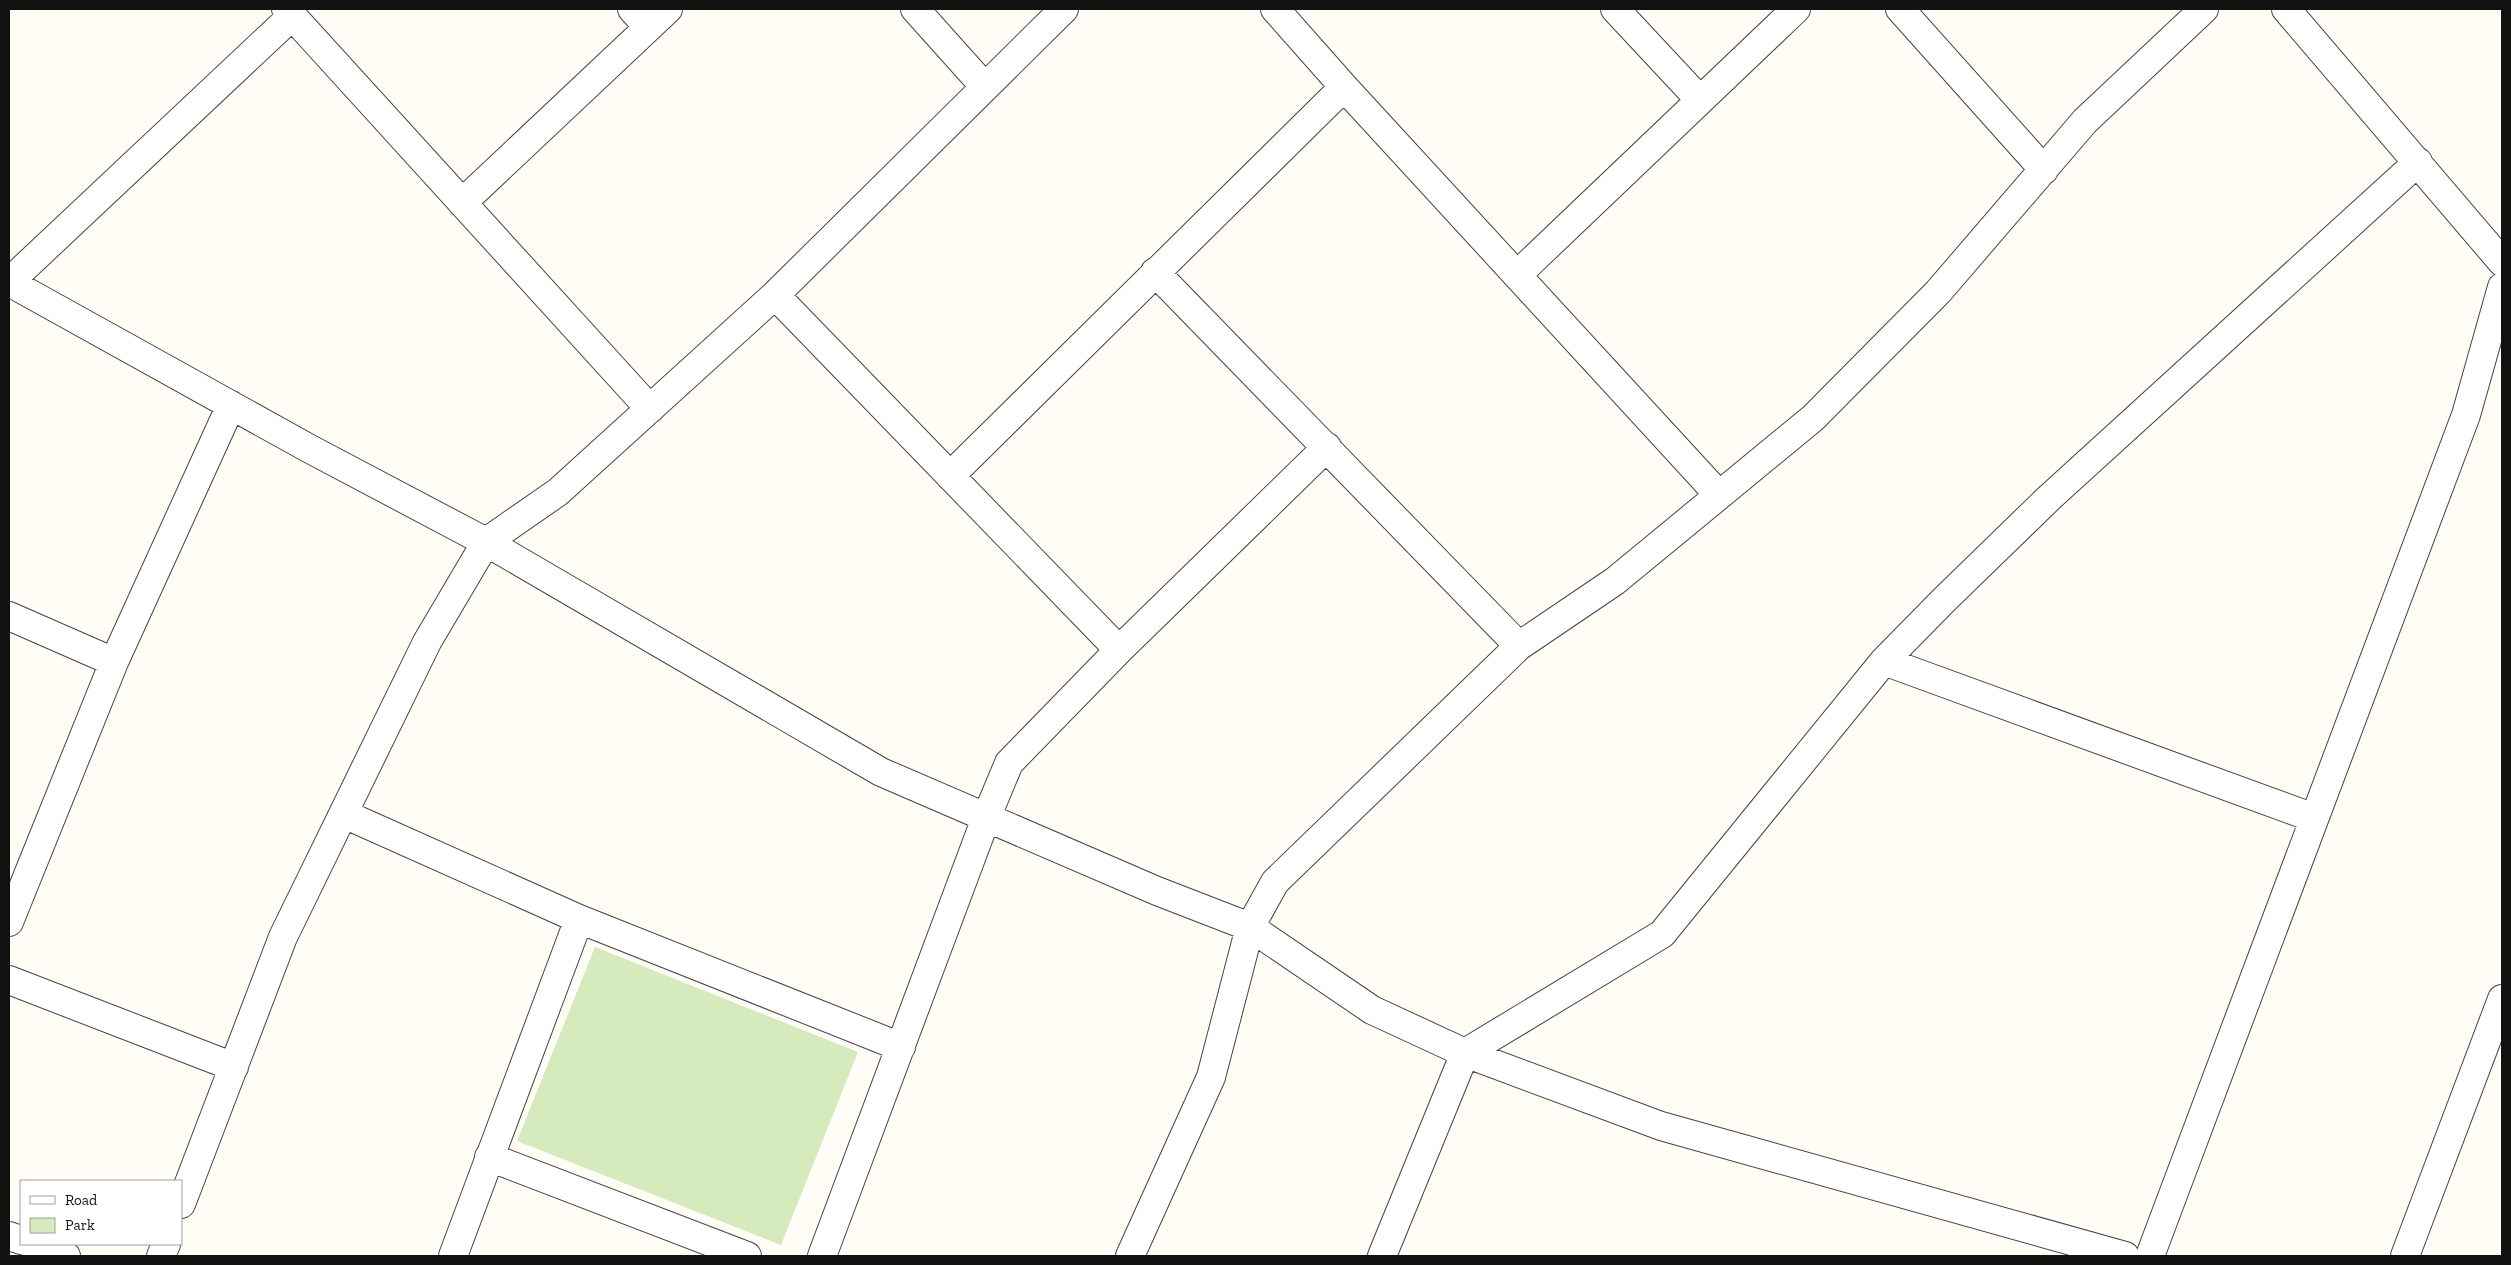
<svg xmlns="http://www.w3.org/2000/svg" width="2511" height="1265" font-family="'Zilla Slab',serif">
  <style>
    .green { fill: #d5ebbd }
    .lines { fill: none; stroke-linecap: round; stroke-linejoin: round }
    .minor-casing { stroke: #444; stroke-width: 30 }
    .minor { stroke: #fff; stroke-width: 28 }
  </style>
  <rect width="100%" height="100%" fill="#fffdf5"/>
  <path class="green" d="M595,947L858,1052L781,1245L517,1141Z"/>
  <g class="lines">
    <g class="minor-casing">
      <path id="minor" d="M286,9L650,409
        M632,9L648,27
        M915,9L985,87
        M1275,9L1344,87L1719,495
        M1615,9L1700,100
        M1900,9L2044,170
        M2286,9L2502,262
        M462,203L668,9
        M1155,272L1519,646
        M1517,275L1796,9
        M9,282L310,449L486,542L881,772L1157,891L1250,927L1372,1010L1465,1053L1661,1126L2125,1256
        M9,282L292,16
        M775,295L1119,650
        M950,476L1344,87
        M9,616L114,662
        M1884,661L2314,818
        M344,814L579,919L901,1047
        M9,922L114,662L231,405
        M9,980L234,1067
        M489,1157L747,1256
        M181,1204L283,937L427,642L486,542L558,492L775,295L1064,9
        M9,1236L21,1240
        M31,1244L66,1256
        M161,1256L166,1244
        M453,1256L579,919
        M822,1256L986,818L1009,763L1119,650L1327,447
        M1130,1256L1211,1077L1250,927L1275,882L1519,646L1615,581L1813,418L1938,292L2085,121L2204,9
        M1382,1256L1465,1053L1662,934L1884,661L1944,600L2049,498L2418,162
        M2150,1256L2466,415L2502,287
        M2405,1256L2502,999"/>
    </g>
    <use href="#minor" class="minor"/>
  </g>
  <rect width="2511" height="1265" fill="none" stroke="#111111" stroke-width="20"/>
  <rect x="20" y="1180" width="162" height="65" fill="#ffffff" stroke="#a0a0a0"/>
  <rect x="30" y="1196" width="25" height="8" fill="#ffffff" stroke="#a0a0a0"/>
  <text x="65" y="1205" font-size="15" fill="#111111">Road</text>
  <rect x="30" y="1218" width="25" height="15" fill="#d5ebbd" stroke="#a0a0a0"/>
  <text x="65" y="1230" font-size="15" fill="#111111">Park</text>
</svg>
